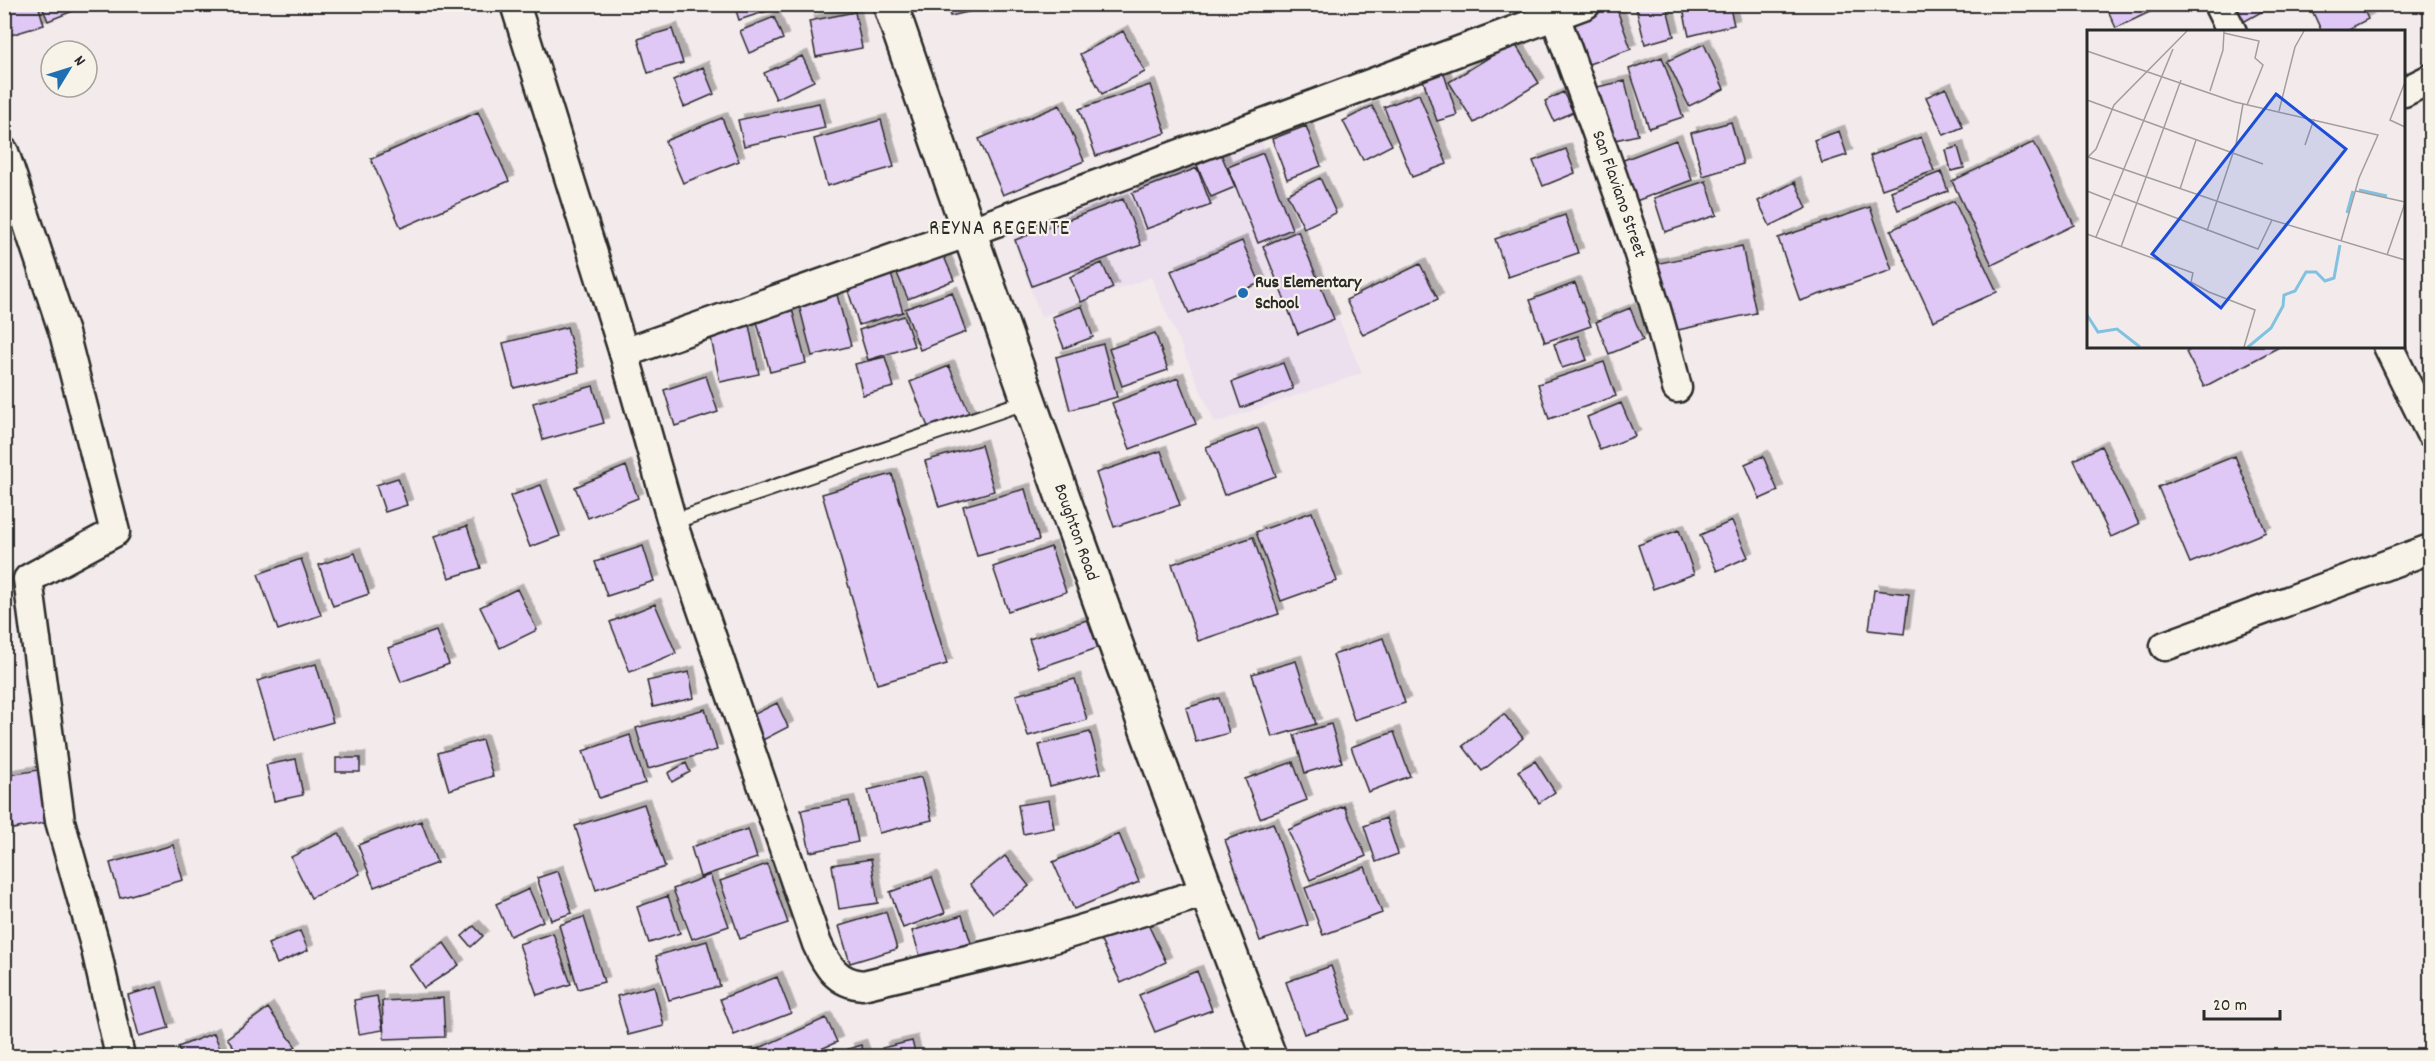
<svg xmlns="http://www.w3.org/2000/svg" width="2435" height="1061" font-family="Dekko,sans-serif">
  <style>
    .built { fill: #ece0ee }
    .building { fill: #dfc7f6; stroke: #2b2b2b; stroke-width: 1.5; filter: url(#shadow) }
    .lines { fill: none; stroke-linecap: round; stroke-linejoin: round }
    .lane-casing { stroke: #2b2b2b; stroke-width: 18 }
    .street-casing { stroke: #2b2b2b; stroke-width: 33 }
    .secondary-casing { stroke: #2b2b2b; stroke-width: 38 }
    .lane { stroke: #f7f3e8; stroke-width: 14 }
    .street { stroke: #f7f3e8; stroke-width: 28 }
    .secondary { stroke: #f7f3e8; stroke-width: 33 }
    .poi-dot { fill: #1f6fb2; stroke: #f7f3e8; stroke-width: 2 }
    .labels { text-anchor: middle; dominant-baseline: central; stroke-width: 4.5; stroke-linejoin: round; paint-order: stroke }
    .street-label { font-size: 18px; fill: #2b2b2b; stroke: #f7f3e8 }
    .poi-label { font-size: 18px; font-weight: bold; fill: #2b2b2b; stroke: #f7f3e8; text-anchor: start }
    .quarter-label { font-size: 21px; letter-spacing: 1.5px; fill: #2b2b2b; stroke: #f7f3e8 }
    .inset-river { fill: none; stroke: #81c2e1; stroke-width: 3 }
    .inset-road { fill: none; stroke: #a29e9e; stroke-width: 1.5 }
    .view { fill: #1d4ed8; fill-opacity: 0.15; stroke: #1d4ed8; stroke-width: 3 }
    .inset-edge { fill: none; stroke: #2b2b2b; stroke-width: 3 }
  </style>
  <defs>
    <filter id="shadow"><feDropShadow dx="5.5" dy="-5.5" stdDeviation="0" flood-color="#0004"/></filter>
  </defs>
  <rect width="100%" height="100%" fill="#f2eaeb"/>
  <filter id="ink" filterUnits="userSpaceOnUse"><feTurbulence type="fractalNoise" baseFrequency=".0167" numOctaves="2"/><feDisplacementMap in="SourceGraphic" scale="12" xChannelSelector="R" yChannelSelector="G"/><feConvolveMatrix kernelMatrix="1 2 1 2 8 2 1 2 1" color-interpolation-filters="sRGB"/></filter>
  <g filter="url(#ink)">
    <path class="built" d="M1260,137L1362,373L1215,423L1151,277L1041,317L1009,230Z"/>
    <path class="building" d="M4,4H38L44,25L4,37Z
      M41,4H90L48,21Z
      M734,4H768L770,10L739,20Z
      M947,4H985L986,8L950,16Z
      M1609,4H1615L1631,49L1586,65L1569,19Z
      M1635,4H1666L1674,36L1645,44Z
      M1682,4H1729L1734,25L1689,36Z
      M2105,4H2157L2158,8L2116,28Z
      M2225,4H2259L2263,11L2236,26Z
      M2309,4H2361L2368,19L2343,32H2322Z
      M855,12L862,48L816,57L809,21Z
      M774,17L783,39L749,53L740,31Z
      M672,29L683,63L648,73L638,39Z
      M1123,31L1145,72L1102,94L1080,54Z
      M1514,42L1539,83L1474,123L1449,82Z
      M1704,44L1724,89L1689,106L1667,61Z
      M802,56L814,81L776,99L764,73Z
      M1662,57L1683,117L1649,128L1629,69Z
      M1440,61L1457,115L1437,121L1419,68Z
      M703,67L714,94L684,107L673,80Z
      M1625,81L1638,135L1610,141L1597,87Z
      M1150,85L1166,133L1096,156L1079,109Z
      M1946,88L1963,127L1944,135L1926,97Z
      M1563,92L1573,112L1554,121L1545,101Z
      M1419,94L1447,164L1412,177L1384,107Z
      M819,103L825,128L744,146L738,120Z
      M1060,105L1084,161L1003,195L979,139Z
      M1372,106L1392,145L1363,160L1343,121Z
      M478,112L509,181L401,228L371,159Z
      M722,118L739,161L683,183L665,141Z
      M881,120L894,167L827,186L814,139Z
      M1731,122L1743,164L1703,176L1691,133Z
      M1306,126L1321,166L1287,179L1272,139Z
      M1839,131L1847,155L1822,163L1814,140Z
      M1921,137L1934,171L1882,189L1870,156Z
      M1676,140L1692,180L1636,201L1621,161Z
      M2034,142L2074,225L1992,265L1952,181Z
      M1958,147L1964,168L1951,171L1946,150Z
      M1566,149L1575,173L1543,186L1533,161Z
      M1263,153L1292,229L1258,243L1228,167Z
      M1221,154L1235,187L1211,197L1197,165Z
      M1197,168L1211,205L1146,229L1132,193Z
      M1941,172L1948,191L1898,210L1891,191Z
      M1320,178L1336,213L1304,228L1287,194Z
      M1706,181L1717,215L1665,232L1654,198Z
      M1795,182L1807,208L1770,226L1758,201Z
      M1123,199L1141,245L1032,286L1015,240Z
      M1954,201L1997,292L1933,321L1891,230Z
      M1870,207L1892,270L1800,301L1778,238Z
      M1565,215L1578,253L1508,277L1495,239Z
      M1298,231L1334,319L1298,334L1263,246Z
      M1242,241L1260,283L1189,313L1171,271Z
      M1742,246L1756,313L1664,333L1650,265Z
      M942,252L954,280L908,299L896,271Z
      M1102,263L1113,288L1081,302L1070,277Z
      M1420,264L1438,299L1363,335L1346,300Z
      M890,271L903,312L859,325L846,284Z
      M1575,283L1591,326L1545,342L1530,300Z
      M952,292L966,332L920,350L905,309Z
      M837,295L851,346L812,356L799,305Z
      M790,301L806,363L770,372L754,310Z
      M1082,306L1093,337L1064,348L1052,317Z
      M1630,308L1643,340L1609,354L1596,322Z
      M904,316L914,346L868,360L859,330Z
      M749,325L759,374L720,382L710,333Z
      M567,327L579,372L514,388L503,343Z
      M1155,333L1168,370L1122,386L1109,349Z
      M1578,336L1587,360L1562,368L1554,344Z
      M1103,344L1117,397L1070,410L1056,357Z
      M2197,346H2281L2204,387L2186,352Z
      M885,357L894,387L863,395L855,364Z
      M1604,362L1616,396L1549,419L1538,384Z
      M1283,363L1293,389L1241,408L1232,382Z
      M949,366L970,415L930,432L910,382Z
      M706,376L718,412L675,426L664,390Z
      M1178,378L1196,424L1130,449L1112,403Z
      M593,386L604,423L543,440L533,403Z
      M1621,403L1635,436L1600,450L1587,417Z
      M1258,428L1276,476L1224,495L1206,447Z
      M981,445L994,491L939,507L925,461Z
      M2101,446L2139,524L2111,537L2074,460Z
      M1161,451L1180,505L1114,527L1096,473Z
      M1763,456L1778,491L1760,499L1745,464Z
      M2235,456L2266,532L2190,563L2158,487Z
      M626,466L638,498L588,518L575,487Z
      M892,474L947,664L877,684L822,494Z
      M398,478L407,505L385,512L376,485Z
      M541,485L560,536L530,547L510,496Z
      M1025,489L1039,540L977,556L963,506Z
      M1312,512L1337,581L1281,601L1256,532Z
      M1732,521L1748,557L1717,571L1700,535Z
      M467,526L481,568L449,578L435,536Z
      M1679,530L1694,574L1653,589L1638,545Z
      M1253,537L1279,614L1198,641L1172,564Z
      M643,546L654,581L607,596L595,562Z
      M1051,547L1066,592L1008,611L993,567Z
      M355,553L369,594L333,606L319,565Z
      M301,559L321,615L278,630L258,574Z
      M517,589L537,630L500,648L480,607Z
      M1874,590L1909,594L1904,634L1869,630Z
      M655,604L676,653L630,672L610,622Z
      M1096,617L1106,645L1039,668L1029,639Z
      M436,631L449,664L401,682L388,648Z
      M1383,638L1405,703L1354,720L1333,655Z
      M1296,661L1316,724L1272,737L1252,674Z
      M316,664L333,722L274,739L257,681Z
      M689,672L694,698L653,707L647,681Z
      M1075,679L1087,720L1028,736L1016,695Z
      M1219,698L1229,733L1196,742L1186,708Z
      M777,703L788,727L759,742L747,718Z
      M705,709L717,750L648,769L636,728Z
      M1504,714L1523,738L1482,771L1463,746Z
      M1331,724L1342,762L1305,773L1294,735Z
      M1090,732L1101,773L1050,786L1039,745Z
      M1394,732L1410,776L1368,792L1351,747Z
      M630,735L645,783L599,798L583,751Z
      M482,740L493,776L449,790L438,753Z
      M336,758H360V772H336Z
      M296,759L303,795L274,801L266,765Z
      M1535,761L1555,792L1539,803L1518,771Z
      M1293,762L1307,800L1260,818L1245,779Z
      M686,763L690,772L672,782L668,773Z
      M38,770L49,822L13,829L4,776Z
      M921,777L932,820L879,833L868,790Z
      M1049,800L1054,828L1023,834L1018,805Z
      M849,801L858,842L810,852L801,810Z
      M644,804L665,867L596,890L575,826Z
      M1344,806L1366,856L1310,880L1288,830Z
      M1386,818L1398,854L1376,862L1364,826Z
      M421,821L437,863L374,887L358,845Z
      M1273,823L1308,925L1260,941L1225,840Z
      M748,829L757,858L700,877L691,847Z
      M339,833L360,874L311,898L291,857Z
      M1119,834L1139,882L1074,909L1053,862Z
      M173,845L183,880L120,898L110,863Z
      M1005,856L1029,886L993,913L970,884Z
      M871,859L878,903L839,909L832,865Z
      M767,864L788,923L740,939L720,881Z
      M1365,867L1382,913L1323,935L1305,888Z
      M558,871L572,913L551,920L537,878Z
      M710,875L729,926L692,939L673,889Z
      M932,877L945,913L903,928L890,892Z
      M529,889L543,921L510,936L496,904Z
      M668,896L680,933L649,943L637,907Z
      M886,912L897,949L850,963L839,926Z
      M1143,914L1166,962L1121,983L1098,935Z
      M962,915L973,949L923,965L912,931Z
      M584,917L604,982L578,989L559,925Z
      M474,926L483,936L471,947L462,936Z
      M300,931L308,950L277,964L268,944Z
      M553,933L571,984L537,995L519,944Z
      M707,941L720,986L669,1000L656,956Z
      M444,943L459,965L424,988L409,966Z
      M1331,966L1350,1019L1304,1034L1286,982Z
      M1197,971L1212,1010L1155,1032L1139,995Z
      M777,977L791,1013L734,1035L720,999Z
      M654,986L664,1026L628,1035L617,996Z
      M157,987L169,1028L139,1036L128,995Z
      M377,996L383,1030L359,1034L354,1000Z
      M443,998L445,1037L384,1039L382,1001Z
      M268,1008L296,1047L282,1056H241L227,1038Z
      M826,1018L837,1042L805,1056H742Z
      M214,1033L223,1056H182L178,1047Z
      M912,1041L916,1056H884L882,1048Z
      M861,1045L865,1056H851L848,1049Z"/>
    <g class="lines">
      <g class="lane-casing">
        <path id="lane" d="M672,522L1028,401"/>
      </g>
      <g class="street-casing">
        <g id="street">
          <path d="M515,4L624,353L672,522L817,944C827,966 837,983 863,985L1034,944L1206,892"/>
          <path id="s1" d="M1551,4C1595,131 1646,257 1677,388"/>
          <path d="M2218,4L2232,32"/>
          <path d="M2404,92L2430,79"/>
          <path d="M4,152L64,333L115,532L28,579L60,821L95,945L120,1056"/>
          <path d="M2388,346L2430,432"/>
          <path d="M624,353L969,232L1586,4"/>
          <path d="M2165,646L2430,549"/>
        </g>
      </g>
      <g class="secondary-casing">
        <g id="secondary">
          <path id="s2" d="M890,4C1012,357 1136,709 1269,1056"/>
        </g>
      </g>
      <use href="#lane" class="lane"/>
      <use href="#street" class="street"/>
      <use href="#secondary" class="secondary"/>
    </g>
  </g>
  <circle class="poi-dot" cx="1243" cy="293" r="6"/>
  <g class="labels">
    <g class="street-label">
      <text stroke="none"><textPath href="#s1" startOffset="202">San Flaviano Street</textPath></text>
      <text stroke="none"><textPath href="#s2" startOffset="560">Boughton Road</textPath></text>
    </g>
    <g class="poi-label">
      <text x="1255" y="283">Rus Elementary<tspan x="1255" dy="21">School</tspan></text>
    </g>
    <g class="quarter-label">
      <text x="1000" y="230">REYNA REGENTE</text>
    </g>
  </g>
  <g transform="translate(2087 30)">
    <rect width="318" height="318" fill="#f2eaeb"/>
    <path class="inset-river" d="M272,160L300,166M260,183L266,161M0,285L11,302L30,299L53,317M161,317L184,298L196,276L197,265L208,261L219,242H229L238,251L247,248L253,215"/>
    <path class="inset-road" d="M137,3L172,11L168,28L176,35L160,75M0,21L148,72L291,105L272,148L254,211M318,52L303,90L318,97M123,61L136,20L137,1M0,70L176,134M192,81L208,17L217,1M218,115L227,89M1,127L185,190L318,230M0,128L9,119L27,75L100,1M93,159L109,110M0,161L23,170M269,161L318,172M26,164L171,219L185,190M120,201L149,114L156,74M0,204L106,243L104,252L122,262L168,280L157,317M9,207L86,19M34,217L94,50M300,225L318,173"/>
    <path class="view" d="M189,64L259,119L134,278L65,224Z"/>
    <rect width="318" height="318" class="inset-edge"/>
  </g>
  <rect width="2435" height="1061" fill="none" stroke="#f7f3e8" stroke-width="24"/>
  <rect x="12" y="12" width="2411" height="1037" fill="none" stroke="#2b2b2b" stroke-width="2" filter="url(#ink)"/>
  <g transform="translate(69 69) rotate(52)"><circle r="28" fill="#f7f3e8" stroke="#a5a39c" stroke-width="1.5"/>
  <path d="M0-4.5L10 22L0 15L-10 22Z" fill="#1f6fb2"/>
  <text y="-9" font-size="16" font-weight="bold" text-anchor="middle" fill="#2b2b2b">N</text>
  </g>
  <path d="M2204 1010v9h76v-9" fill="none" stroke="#2b2b2b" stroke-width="3"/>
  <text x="2213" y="1010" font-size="18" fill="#2b2b2b" stroke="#f7f3e8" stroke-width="4.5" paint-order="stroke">20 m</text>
</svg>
